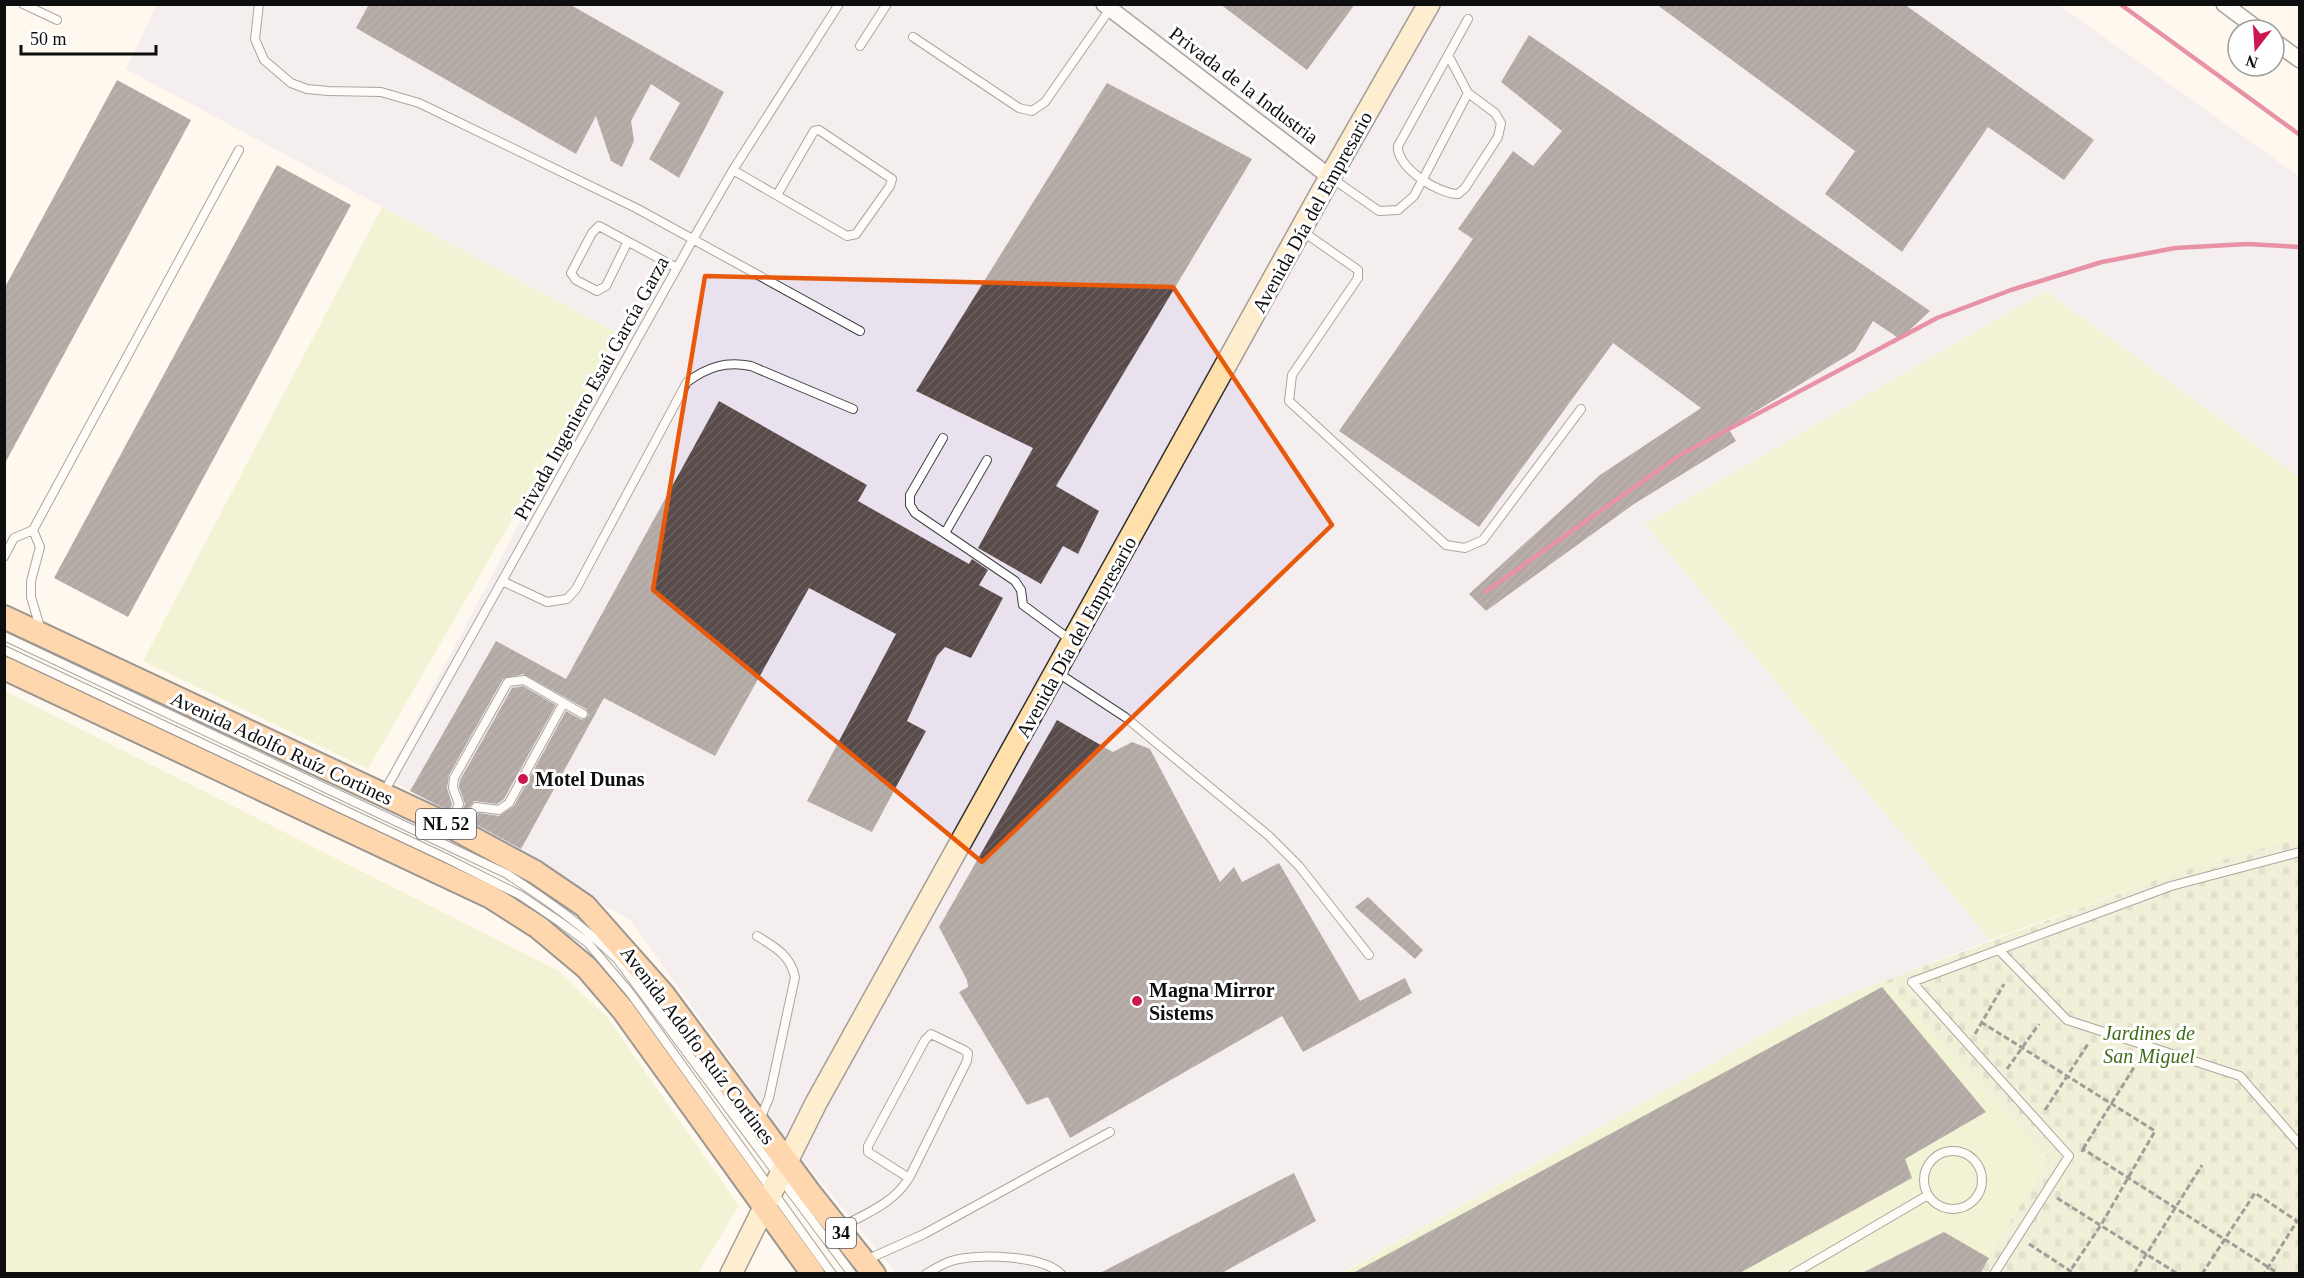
<svg xmlns="http://www.w3.org/2000/svg" width="2304" height="1278" font-family="Georgia,serif">
  <style>
    .industrial { fill: #e9e2ee }
    .grass { fill: #e1eeb4 }
    .cemetery { fill: url(#cemetery-stones) }
    .building { fill: url(#building-hatch) }
    .lines { fill: none; stroke-linecap: round; stroke-linejoin: round }
    .lane-casing { stroke: #414141; stroke-width: 10 }
    .street-casing { stroke: #414141; stroke-width: 18 }
    .secondary-casing { stroke: #303030; stroke-width: 24 }
    .primary-casing { stroke: #1f1f1f; stroke-width: 26 }
    .path { stroke: #303030; stroke-width: 3; stroke-dasharray: 6 3; stroke-linecap: butt }
    .lane { stroke: #fff; stroke-width: 8 }
    .street { stroke: #fff; stroke-width: 15 }
    .secondary { stroke: #ffe0aa; stroke-width: 21 }
    .primary { stroke: #ffaf5f; stroke-width: 22 }
    .rail { stroke: #cc184f; stroke-width: 4.5 }
    .marked { fill: none; stroke: #e8590c; stroke-width: 4.5; stroke-linejoin: round }
    .poi-dot { fill: #cc184f; stroke: #fff; stroke-width: 2 }
    .labels { text-anchor: middle; dominant-baseline: central; stroke-width: 6; stroke-linejoin: round; paint-order: stroke }
    .shield { fill: #fff; stroke: #565656; stroke-width: 1.5 }
    .shield-label { font-size: 18px; font-weight: bold; fill: #0e0e0e }
    .street-label { font-size: 20px; fill: #0e0e0e; stroke: #fff }
    .poi-label { font-size: 20px; font-weight: bold; fill: #0e0e0e; stroke: #fff; text-anchor: start }
    .park-label { font-size: 20px; font-style: italic; fill: #3f6d17; stroke: #fff }
  </style>
  <defs>
    <pattern id="cemetery-stones" width="16" height="16" patternUnits="userSpaceOnUse" patternTransform="scale(1.5)"><rect width="16" height="16" fill="#e1e4bd"/><path d="M2 7V4a2 2 0 0 1 4 0v3zM10 15v-3a2 2 0 0 1 4 0v3z" fill="#c0c2a1"/></pattern>
    <pattern id="building-hatch" width="6" height="6" patternUnits="userSpaceOnUse" patternTransform="scale(1.5)"><rect width="6" height="6" fill="#584b49"/><path d="M-1 1l2-2M0 6l6-6M5 7l2-2" fill="none" stroke="#6b615f"/></pattern>
  </defs>
  <rect width="100%" height="100%" fill="#fff8ef"/>
  <path class="industrial" d="M157,4L2059,5L2299,176V477L2046,291L1645,524L1990,940L1804,1012L1341,1273H896L789,1143L631,921L386,777L619,334L126,69Z"/>
  <path class="grass" d="M382,207L619,334L368,769L143,661Z
    M2046,291L2299,477V838L2172,874L1990,940L1645,524Z
    M5,691L557,970L607,1017L739,1206L698,1273H5Z
    M1884,981L2049,1159L1978,1273L1341,1274L1804,1012Z"/>
  <path class="cemetery" d="M2299,838V1273H1978L2049,1159L1884,981L2172,874Z"/>
  <path class="building" d="M369,4H569L724,92L679,178L649,159L680,103L651,84L631,121L634,141L622,167L611,161L596,116L576,154L356,28Z
    M1220,4H1355L1307,70Z
    M1656,4H1904L2094,140L2064,180L1988,127L1902,252L1825,194L1855,151Z
    M1529,35L1930,311L1900,339L1873,321L1855,351L1728,428L1736,441L1634,504L1486,611L1469,594L1600,475L1701,408L1613,343L1479,527L1339,431L1473,239L1458,229L1513,151L1533,166L1562,131L1501,82Z
    M117,80L191,120L4,465V289Z
    M1107,83L1252,159L1056,486L1099,511L1078,554L1063,546L1041,584L978,548L1033,448L916,391Z
    M277,165L351,205L128,617L54,578Z
    M719,401L867,485L858,501L969,564L972,559L988,570L979,585L1003,598L971,658L945,647L937,656L907,721L926,731L872,832L807,801L896,634L809,588L715,756L604,698L521,849L473,823L479,813L499,816L514,806L566,711L582,720L589,715L586,709L523,674L503,679L449,775L447,788L452,804L449,811L410,791L496,641L566,679Z
    M523,686L556,705L504,799L497,804L474,801L462,817L460,816L465,804L459,787L460,780L512,688Z
    M1057,720L1113,752L1132,742L1150,749L1220,882L1234,867L1242,882L1279,863L1360,1001L1405,978L1412,993L1303,1052L1282,1016L1070,1138L1048,1097L1027,1105L959,992L968,987L967,980L939,927Z
    M1368,897L1423,950L1415,959L1355,907Z
    M1882,987L1986,1112L1905,1159L1912,1178L1738,1274H1351Z
    M1294,1173L1316,1221L1220,1274H1098Z
    M1944,1232L1989,1258L1980,1274H1860Z"/>
  <g class="lines">
    <g class="lane-casing">
      <path id="lane" d="M23,4L57,20
        M259,4L255,39L264,60L291,83L307,89L328,91L381,92L419,103L636,208L860,331
        M1468,19L1398,146C1396,167 1438,194 1458,194L1465,188L1498,137L1501,123L1495,113L1468,93
        M913,37L1019,108L1032,111L1045,102L1110,9
        M860,46L887,4
        M733,170L847,236L856,234L890,186L892,179L819,130L814,131L777,195
        M1330,177L1379,211L1398,210L1414,196L1468,93L1448,55
        M1302,231L1358,270V278L1292,375L1289,401L1446,545L1465,548L1483,540L1581,409
        M627,243L606,286L597,291L576,280L571,273L592,233L599,226L677,268
        M943,438L910,495V505L915,513L1015,581L1021,590L1023,605L1072,641
        M33,530L40,547L31,581V597L40,627
        M945,533L987,460
        M4,557L14,538L33,530L239,150
        M502,581L547,602L567,599L576,589L687,382C708,367 725,361 751,366L853,409
        M4,636L507,874C547,900 584,926 618,960L852,1274
        M4,650L446,858L520,895L560,922L588,943L631,994L832,1274
        M1058,673L1125,717L1269,836L1299,866L1369,955
        M383,794L692,241L733,170L839,4
        M449,824L459,804L453,788L454,778L508,682L524,680L583,714
        M461,831L476,807L499,810L509,803L563,704
        M757,936C775,947 790,955 795,977L769,1098L760,1119
        M1999,950L2067,1020L2240,1076L2300,1145
        M1924 1180a29 29 0 1 1 58 0a29 29 0 1 1-58 0Z
        M839,1228C865,1214 893,1204 909,1178L967,1061L968,1053L964,1050L931,1034L925,1040L868,1146V1152L909,1178
        M866,1260L924,1234L1110,1132
        M926,1274C934,1269 942,1264 951,1261C977,1253 1042,1255 1061,1274
        M1793,1274L1928,1195
        M1994,1274L2069,1156L1912,982L2171,886L2300,852"/>
    </g>
    <g class="street-casing">
      <path id="street" d="M1104,4L1330,177
        M2224,4L2259,30
        M2274,41L2300,60"/>
    </g>
    <g class="secondary-casing">
      <path id="secondary" d="M731,1274L816,1103L1330,177L1429,4"/>
    </g>
    <g class="primary-casing">
      <path id="primary" d="M4,617L448,825L535,872L585,906L663,994L809,1192L874,1274
        M4,668L491,897L538,927L587,968L623,1010L813,1274"/>
    </g>
    <path class="path" d="M1981,1022L2155,1131L2101,1225L2068,1274
      M1975,1034L2004,984
      M2007,1069L2039,1024
      M2045,1110L2088,1044
      M2083,1149L2138,1061
      M2082,1152L2083,1149L2279,1274
      M2057,1198L2178,1274
      M2029,1244L2075,1274
      M2134,1274L2202,1165
      M2202,1274L2255,1193L2297,1221L2264,1274"/>
    <use href="#lane" class="lane"/>
    <use href="#street" class="street"/>
    <use href="#secondary" class="secondary"/>
    <use href="#primary" class="primary"/>
    <path class="rail" d="M2120,4L2300,135
      M1485,592L1680,455L1937,318L2011,290L2102,262L2175,248L2247,244L2300,247"/>
  </g>
  <path d="M0 0H2304V1278H0ZM705,276L1173,287L1332,525L982,862L653,590Z" fill="#fff8ef" fill-opacity=".55" fill-rule="evenodd"/>
  <path class="marked" d="M705,276L1173,287L1332,525L982,862L653,590Z"/>
  <g class="poi-dot">
    <circle cx="523" cy="779" r="6"/>
    <circle cx="1137" cy="1001" r="6"/>
  </g>
  <g class="labels">
    <g class="shield">
      <rect x="416" y="809" width="60" height="30" rx="4.5"/>
      <rect x="826" y="1218" width="30" height="30" rx="4.5"/>
    </g>
    <g class="shield-label">
      <text x="446" y="824">NL 52</text>
      <text x="841" y="1233">34</text>
    </g>
    <g class="street-label">
      <text transform="translate(1244 85) rotate(37)">Privada de la Industria</text>
      <text transform="translate(1312 212) rotate(-61)">Avenida Día del Empresario</text>
      <text transform="translate(591 388) rotate(-61)">Privada Ingeniero Esaú García Garza</text>
      <text transform="translate(1076 637) rotate(-61)">Avenida Día del Empresario</text>
      <text transform="translate(282 748) rotate(25)">Avenida Adolfo Ruíz Cortines</text>
      <text transform="translate(698 1045) rotate(53)">Avenida Adolfo Ruíz Cortines</text>
    </g>
    <g class="poi-label">
      <text x="535" y="779">Motel Dunas</text>
      <text x="1149" y="990">Magna Mirror<tspan x="1149" dy="23">Sistems</tspan></text>
    </g>
    <g class="park-label">
      <text x="2149" y="1033">Jardines de<tspan x="2149" dy="23">San Miguel</tspan></text>
    </g>
  </g>
  <rect width="2304" height="1278" fill="none" stroke="#0e0e0e" stroke-width="12"/>
  <g transform="translate(2256 48) rotate(197)"><circle r="28" fill="#ffffff" stroke="#9f9f9f" stroke-width="1.5"/>
  <path d="M0-4.5L10 22L0 15L-10 22Z" fill="#cc184f"/>
  <text y="-9" font-size="16" font-weight="bold" text-anchor="middle" fill="#0e0e0e">N</text>
  </g>
  <path d="M21 45v9h135v-9" fill="none" stroke="#0e0e0e" stroke-width="3"/>
  <text x="30" y="45" font-size="18" fill="#0e0e0e" stroke="#ffffff" stroke-width="4.5" paint-order="stroke">50 m</text>
</svg>
